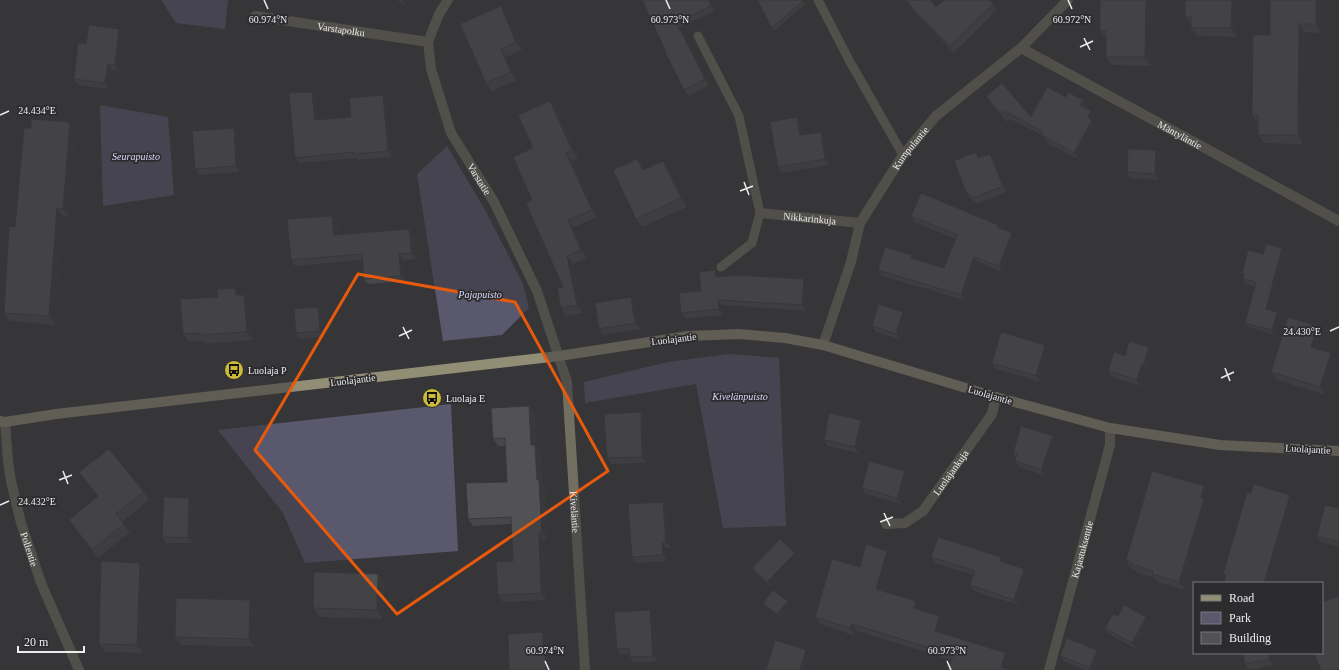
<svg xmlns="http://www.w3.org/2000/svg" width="1339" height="670" font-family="'Times New Roman',serif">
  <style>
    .green { fill: #5a586d }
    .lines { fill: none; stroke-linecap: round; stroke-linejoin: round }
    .service { stroke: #716f60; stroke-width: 9 }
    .minor { stroke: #716f60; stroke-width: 10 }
    .secondary { stroke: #928e76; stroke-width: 10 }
    .wall { fill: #474749 }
    .shaded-wall { fill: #39393c }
    .building { fill: #525255; stroke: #39393c }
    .marked { fill: none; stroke: #e8590c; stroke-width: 3; stroke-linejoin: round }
    .ticks { fill: none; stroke: #ededef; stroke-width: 1.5 }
    .labels { text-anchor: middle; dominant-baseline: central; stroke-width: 3.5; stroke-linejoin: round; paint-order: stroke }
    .street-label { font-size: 10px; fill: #ededef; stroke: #2c2b2e }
    .park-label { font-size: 10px; font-style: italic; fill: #dcdafe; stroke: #2c2b2e }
    .poi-label { font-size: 10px; fill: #ededef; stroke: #2c2b2e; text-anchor: start }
    .ticks-label { font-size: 10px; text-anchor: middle; fill: #ededef; stroke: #2c2b2e; stroke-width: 3.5; stroke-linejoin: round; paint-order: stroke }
  </style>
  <rect width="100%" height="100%" fill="#363538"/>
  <path class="green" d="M161,0H228L225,29L176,23Z
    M100,105L168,117L174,195L103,206Z
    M447,146L484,208L523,284L529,308L502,335L443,341L417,174Z
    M729,354L779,358L786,526L723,528L696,384L585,403L584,382L668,362Z
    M451,404L458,551L305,563L283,513L218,430Z"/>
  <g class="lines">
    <path class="service" d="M818,0L849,60L903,155
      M698,36L739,116L760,213L752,243L721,267"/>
    <g class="minor">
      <path id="s1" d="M448,0L439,14L428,42L431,69L451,133L494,202L537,291L567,382L585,670"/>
      <path id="s2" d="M255,16L428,42"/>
      <path id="s3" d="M1021,48L1339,221"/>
      <path id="s4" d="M760,213L860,223"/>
      <path id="s5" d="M823,345L851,262L860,223L903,155L936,116L1021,48L1068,0"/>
      <path id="s6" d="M5,422L8,461L11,481L21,523L41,583L79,670"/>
      <path id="s7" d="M886,524L905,523L923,511L992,414L996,397"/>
      <path id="s8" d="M1049,670L1110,445V428"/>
    </g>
    <path class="secondary" d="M0,421L5,422L56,414L559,356L688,336L739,334L785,338L823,345L996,397L1110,428L1220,445L1339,451"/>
  </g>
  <path class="wall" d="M397,0H412L407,7Z
    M642,0H710L715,11L680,27L709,85L688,96L684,90Z
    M802,0L805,4L774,31L772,28Z
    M905,0H930L936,7L993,4L997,10L954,53L920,18Z
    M1152,0L1151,66L1112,65L1106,57V39L1100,31Z
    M1238,0L1237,37L1197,36L1191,28V25L1185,17Z
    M1270,0H1322L1321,33L1304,32L1303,144L1264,143L1258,135V123L1252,115L1270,35Z
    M501,6L506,14L522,50L506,57L517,80L492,91L486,83Z
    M123,35L119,71L112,70L109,89L78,85L74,79L86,44Z
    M312,92L316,97L318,120L351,117L387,101L392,157L358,160L357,158L299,163L295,158Z
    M986,96L1031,117L1066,97L1083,100L1088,108L1087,109L1091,111L1097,118L1094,123L1098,127L1080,160L1047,143L1043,136L1010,119L1007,122L991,104Z
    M550,101L556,109L578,158L572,161L597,217L573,228L587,258L573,264L583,313L566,316L561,308L563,287L532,200Z
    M797,117L801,123L803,135L821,132L825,138L829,165L782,173L778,167Z
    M70,122L76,131L69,217L63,216L55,325L10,321L4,313L15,227L31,128Z
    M238,134L240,172L199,175L195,169Z
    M1156,150L1160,156L1159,180L1131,178L1127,172Z
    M990,154L994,159L1007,192L977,204L970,198L966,192L980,157Z
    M637,159L644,170L669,169L687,207L642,227L636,219Z
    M332,216L336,221L338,235L413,234L416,259L403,260L405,281L368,284L364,279L362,260L295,266L291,260Z
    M911,216L998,225L1001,229L1016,239L1003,272L978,262L965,300L882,276L878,270L915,259L944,268L956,239L915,222Z
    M1285,253L1270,310L1280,316L1275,335L1248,327L1245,323L1255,286L1246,284L1243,279L1244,275L1242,273L1263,254Z
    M719,276L804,279L808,285L806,311L723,305V315L686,319L681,313L701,291Z
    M240,295H244L250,303L253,340L205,344L203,341L189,342L183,334Z
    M635,303L640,329L603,335L599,329Z
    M322,312L324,337L300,339L296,333Z
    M907,318L900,339L876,332L872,326Z
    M1317,326L1323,334L1319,349L1331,353L1336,361L1326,395L1277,380L1271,372Z
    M1045,345L1049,351L1040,382L996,369L992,363Z
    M1153,353L1148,370L1146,369L1141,386L1112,377L1108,371L1125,356Z
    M529,406L534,413L536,447L540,452L542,483L544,487L547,540H544L546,600L503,602L498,595L513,561L512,524L473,526L468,519L507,482L506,446H498L493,439Z
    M641,412L645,418L647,463L611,464L607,458Z
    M861,420L865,426L859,453L828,446L824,440Z
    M1057,441L1045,476L1019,467L1015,461L1016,458L1013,453Z
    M79,472L144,492L149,500L122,522L130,532L98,558L69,520L98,497Z
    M909,477L901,504L866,494L862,488Z
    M1210,494L1207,504L1210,508L1185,590L1158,582L1155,578L1137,573L1135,570L1131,568L1126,560Z
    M663,502L667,507L671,548H666L667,561L636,563L632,557Z
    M193,504L192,543H166L162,537Z
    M1339,508V547L1321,542L1317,536Z
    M887,551L892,558L883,591L921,609L920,610L939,616L945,623L941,634L1006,653L1011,661L951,660L857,631L855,636L820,624L815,617L860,567Z
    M795,553L799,559L772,588L756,573L752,568Z
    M931,557L1005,562L1028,574L1018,605L974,591L970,585L973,575L935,563Z
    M140,563L146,571L143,653L105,652L99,644Z
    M384,582L383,619L319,617L313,608Z
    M788,601L790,604L779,617L765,606L763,603Z
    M256,609L255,647L181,645L175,637Z
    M650,610L654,616L657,661L634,663L630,657V654L621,655L617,649Z
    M1118,616L1150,623L1136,649L1109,634L1105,628Z
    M1097,650L1101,656L1096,670H1085L1064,661L1060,656Z
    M1243,653H1270L1273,665L1249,670L1245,664Z"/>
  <path class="shaded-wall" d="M402,0H412L407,7Z
    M709,0H710L715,11L711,6Z
    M1146,0H1152L1151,66L1145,57Z
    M1232,0H1238L1237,37L1231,28Z
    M1316,0H1322L1321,33L1316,24Z
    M501,6L506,14L522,50L516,42Z
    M676,22L680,27L709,85L705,79Z
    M1299,24L1304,32L1303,144L1298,135Z
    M119,29L123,35L119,71L115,65Z
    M501,49L506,57L517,80L511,72Z
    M108,64L112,70L109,89L105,83Z
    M312,92L316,97L319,126L315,120Z
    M383,95L387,101L392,157L388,151Z
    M1083,100L1088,108L1086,112L1080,105Z
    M550,101L556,109L578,158L572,150Z
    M1091,111L1097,118L1094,123L1098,127L1080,160L1074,153L1088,117Z
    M797,117L801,123L804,141L800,135Z
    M70,122L76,131L69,217L63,209Z
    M234,128L238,134L240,172L236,166Z
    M821,132L825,138L829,165L825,159Z
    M1156,150L1160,156L1159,180L1155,174Z
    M566,153L572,161L597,217L592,210Z
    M990,154L994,159L1007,192L1003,186Z
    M637,159L643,167L648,178L643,170Z
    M663,161L669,169L687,207L681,198Z
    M57,208L63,216L55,325L49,316Z
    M332,216L336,221L338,241L334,235Z
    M568,220L573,228L587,258L581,250Z
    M409,229L413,234L416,259L412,253Z
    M1012,233L1016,239L1003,272L999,266Z
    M1282,248L1285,253L1269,313L1266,309Z
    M399,254L403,260L405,281L401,276Z
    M567,256L573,264L583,313L577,305Z
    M974,257L978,262L965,300L961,295Z
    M715,270L719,276L716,277Z
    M804,279L808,285L806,311L802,305Z
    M235,288L241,296L236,295Z
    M244,295L250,303L253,340L247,332Z
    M631,297L635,303L640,329L635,323Z
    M718,300L723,305V315L719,309Z
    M318,307L322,312L324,337L320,331Z
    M903,312L907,318L900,339L896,334Z
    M1277,312L1280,316L1275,335L1272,330Z
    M1317,326L1323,334L1317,355L1311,347Z
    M1045,345L1049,351L1040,382L1036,376Z
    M1149,347L1153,353L1148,370L1144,364Z
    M1331,353L1336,361L1326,395L1320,387Z
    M1142,364L1146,369L1141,386L1137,380Z
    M529,406L534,413L536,447L540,452L542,483L544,487L547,540L542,533L531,445Z
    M641,412L645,418L647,463L642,457Z
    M861,420L865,426L859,453L855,447Z
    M1053,436L1057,441L1045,476L1041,470Z
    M905,471L909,477L901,504L897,498Z
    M1204,486L1210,494L1207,504L1210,508L1185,590L1179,582L1201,498Z
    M1290,495L1296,503L1272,583H1264Z
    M189,498L193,504L192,543L188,538Z
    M663,502L667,507L671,548L666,542Z
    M539,533L544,540L546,600L541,593Z
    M662,542L666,548L667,561L663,555Z
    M887,551L892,558L881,596L876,589Z
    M795,553L799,559L772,588L767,582Z
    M1001,557L1005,563L1000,561Z
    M140,563L146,571L143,653L137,645Z
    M1024,569L1028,574L1018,605L1014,600Z
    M378,574L384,582L383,619L377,610Z
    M250,600L256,609L255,647L249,639Z
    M788,601L790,604L779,617L777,614Z
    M916,601L921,609L919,615L914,608Z
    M650,610L654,616L657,661L653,656Z
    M939,616L945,623L940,639L935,631Z
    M1146,617L1150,623L1136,649L1132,643Z
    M852,624L857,631L855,636L850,628Z
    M543,632L547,638V650L549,653L550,670H546L543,648Z
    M806,650L810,656L806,670H800Z
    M1097,650L1101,656L1096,670H1092L1090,668Z
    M1006,653L1011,661L1008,670L1001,667Z
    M1268,653H1270L1273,665L1269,659Z"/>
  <path class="building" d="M642,0H709L711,6L676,22L705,79L684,90L665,52H666Z
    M757,0H802L803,1L772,28Z
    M906,0H930L936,7L944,0H989L993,4L950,46L915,11Z
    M1100,0H1146L1145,57H1106V31H1100Z
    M1185,0H1232L1231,28H1191V17H1185Z
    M1270,0H1316V24H1299L1298,135H1258V115H1252L1253,35H1270Z
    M501,6L516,42L501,49L511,72L486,83L460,24Z
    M89,25L119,29L115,65L108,64L105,83L74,79L78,43L86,44Z
    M1339,80V156H1338Z
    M1002,83L1031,117L1047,87L1066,97L1068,92L1083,100L1080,105L1091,111L1088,117L1092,120L1074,153L1042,135L1043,132L1005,111L1001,114L986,96Z
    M312,92L315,120L351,117L349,98L383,95L388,151L354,154V152L295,158L289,93Z
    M550,101L572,150L566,153L592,210L568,220L581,250L567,256L577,305L561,308L557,288L563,287L526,203L532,200L513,157L533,148L518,115Z
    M797,117L800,135L821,132L825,159L778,167L770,122Z
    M31,119L70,122L63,209L57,208L49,316L4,313L9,226L15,227L24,128H31Z
    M234,128L236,166L195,169L192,131Z
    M1128,149L1156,150L1155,174L1127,172Z
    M976,152L978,158L990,154L1003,186L973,198L966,192L954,161Z
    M637,159L643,170L663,161L681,198L636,219L613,170Z
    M921,193L998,225L997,227L1012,233L999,266L974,257L961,295L878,270L885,247L912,255L911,258L944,268L957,235L911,216Z
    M332,216L334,235L409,229L412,253L399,254L401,276L364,279L362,254L291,260L287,219Z
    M1266,244L1282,248L1266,309L1277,312L1272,330L1245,323L1256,282L1243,279L1244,273H1242L1248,250L1263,254Z
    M715,270L716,277L735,275L804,279L802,305L718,300L719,309L681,313L679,293L701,291L699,272Z
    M235,288L236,295H244L247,332L199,335V333L183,334L180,299L218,297L217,289Z
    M631,297L635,323L599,329L595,303Z
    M878,304L903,312L896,334L872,326Z
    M318,307L320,331L296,333L294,309Z
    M1288,317L1317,326L1311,347L1331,353L1320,387L1271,372Z
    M1001,332L1045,345L1036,376L992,363Z
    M1129,341L1149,347L1144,364H1142L1137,380L1108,371L1114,352L1125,356Z
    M529,406L531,445H535L537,480H539L542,533H539L541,593L498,595L496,562L513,561L511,517L468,519L466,483L507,482L505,438L493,439L491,408Z
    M641,412L642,457L607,458L604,414Z
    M829,413L861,420L855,447L824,440Z
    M1021,426L1053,436L1041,470L1015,461L1017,454L1013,453Z
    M109,449L144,492L116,514L124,524L92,550L69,520L98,496L79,472Z
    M869,461L905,471L897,498L862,488Z
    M1152,471L1204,486L1201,498L1204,499L1179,582L1152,574L1153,571L1131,564L1132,562L1126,560Z
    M1254,484L1290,495L1264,583H1224L1226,575L1223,574L1247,492L1251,493Z
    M164,497L189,498L188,538L162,537Z
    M663,502L666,542H662L663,555L632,557L628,504Z
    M1325,505L1339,508V542L1317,536Z
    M938,537L1001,557L1000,561L1024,569L1014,600L970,585L975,571L931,557Z
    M780,539L795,553L767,582L752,568Z
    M866,544L887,551L876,589L916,601L914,608L939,616L935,631L1006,653L1001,667L1011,670H948L953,655L852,624L850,628L815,617L832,559L860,567Z
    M101,561L140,563L137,645L99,644Z
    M314,572L378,574L377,610L313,608Z
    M773,590L788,601L777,614L763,603Z
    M1339,596V670H1321L1314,653H1322V602Z
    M176,598L250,600L249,639L175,637Z
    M1124,605L1146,617L1132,643L1105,628L1113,614L1118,616Z
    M650,610L653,656L630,657L629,648L617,649L614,612Z
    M543,632V648H545L546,670H509L508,634Z
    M1067,638L1097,650L1090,668L1060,656Z
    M775,640L806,650L800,670H766Z
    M1243,653H1268L1269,659L1245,664Z"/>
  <path d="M0 0H1339V670H0ZM358,274L515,302L608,471L397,614L255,450Z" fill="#363538" fill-opacity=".55" fill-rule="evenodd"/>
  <path class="marked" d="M358,274L515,302L608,471L397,614L255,450Z"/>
  <path class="ticks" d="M264,0L268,9M666,0L670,9M1068,0L1072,9M1084,38L1090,50M1080,47L1093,41M0,115L9,111M744,182L749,195M740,191L753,186M403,327L409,339M1330,331L1339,327M399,336L412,330M1225,368L1230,381M1221,378L1234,372M63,471L68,484M59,480L72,475M0,505L9,501M884,513L890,526M880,522L893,517M545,661L549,670M947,661L951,670"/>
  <defs>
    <g id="bus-disc" transform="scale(1)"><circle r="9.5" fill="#cbba39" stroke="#2c2b2e"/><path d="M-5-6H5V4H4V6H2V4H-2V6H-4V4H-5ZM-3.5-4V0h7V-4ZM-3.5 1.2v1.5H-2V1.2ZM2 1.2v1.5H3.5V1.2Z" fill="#111"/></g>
  </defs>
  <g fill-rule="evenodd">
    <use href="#bus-disc" x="234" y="370"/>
    <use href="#bus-disc" x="432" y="398"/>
  </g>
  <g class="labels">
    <g class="street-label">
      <text stroke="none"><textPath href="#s2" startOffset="87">Varstapolku</textPath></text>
      <text stroke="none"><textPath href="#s3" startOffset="181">Mäntyläntie</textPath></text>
      <text stroke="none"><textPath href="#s5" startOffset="218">Kumpulantie</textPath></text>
      <text stroke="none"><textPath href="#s1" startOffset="195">Varstatie</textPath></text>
      <text stroke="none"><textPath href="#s4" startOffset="50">Nikkarinkuja</textPath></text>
      <text transform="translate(674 339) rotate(-7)">Luolajantie</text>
      <text transform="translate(353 380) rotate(-7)">Luolajantie</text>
      <text transform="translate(990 395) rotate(16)">Luolajantie</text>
      <text transform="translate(1308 449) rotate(3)">Luolajantie</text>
      <text stroke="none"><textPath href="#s7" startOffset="88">Luolajankuja</textPath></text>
      <text stroke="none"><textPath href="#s1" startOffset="547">Kiveläntie</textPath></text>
      <text stroke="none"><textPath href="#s6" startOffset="130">Pollentie</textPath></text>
      <text stroke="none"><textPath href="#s8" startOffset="125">Kajastuksentie</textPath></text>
    </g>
    <g class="park-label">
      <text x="136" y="156">Seurapuisto</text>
      <text x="480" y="294">Pajapuisto</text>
      <text x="740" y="396">Kivelänpuisto</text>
    </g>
    <g class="poi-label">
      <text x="248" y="370">Luolaja P</text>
      <text x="446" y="398">Luolaja E</text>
    </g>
  </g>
  <g class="ticks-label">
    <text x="268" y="23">60.974°N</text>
    <text x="670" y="23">60.973°N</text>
    <text x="1072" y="23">60.972°N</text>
    <text x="37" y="114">24.434°E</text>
    <text x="1302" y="335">24.430°E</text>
    <text x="37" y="505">24.432°E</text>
    <text x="545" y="654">60.974°N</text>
    <text x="947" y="654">60.973°N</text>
  </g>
  <rect x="1193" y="582" width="130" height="72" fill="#2c2b2e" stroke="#79797b"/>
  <rect x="1201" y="595" width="20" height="6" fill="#928e76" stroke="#79797b"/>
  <text x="1229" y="602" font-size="12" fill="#ededef">Road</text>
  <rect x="1201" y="612" width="20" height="12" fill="#5a586d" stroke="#79797b"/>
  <text x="1229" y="622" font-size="12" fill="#ededef">Park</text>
  <rect x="1201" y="632" width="20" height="12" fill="#525255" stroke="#79797b"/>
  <text x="1229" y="642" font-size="12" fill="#ededef">Building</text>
  <path d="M18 646v6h66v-6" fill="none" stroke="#ededef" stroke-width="2"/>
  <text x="24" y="646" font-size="12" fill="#ededef" stroke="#2c2b2e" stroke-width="3" paint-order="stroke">20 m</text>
</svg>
